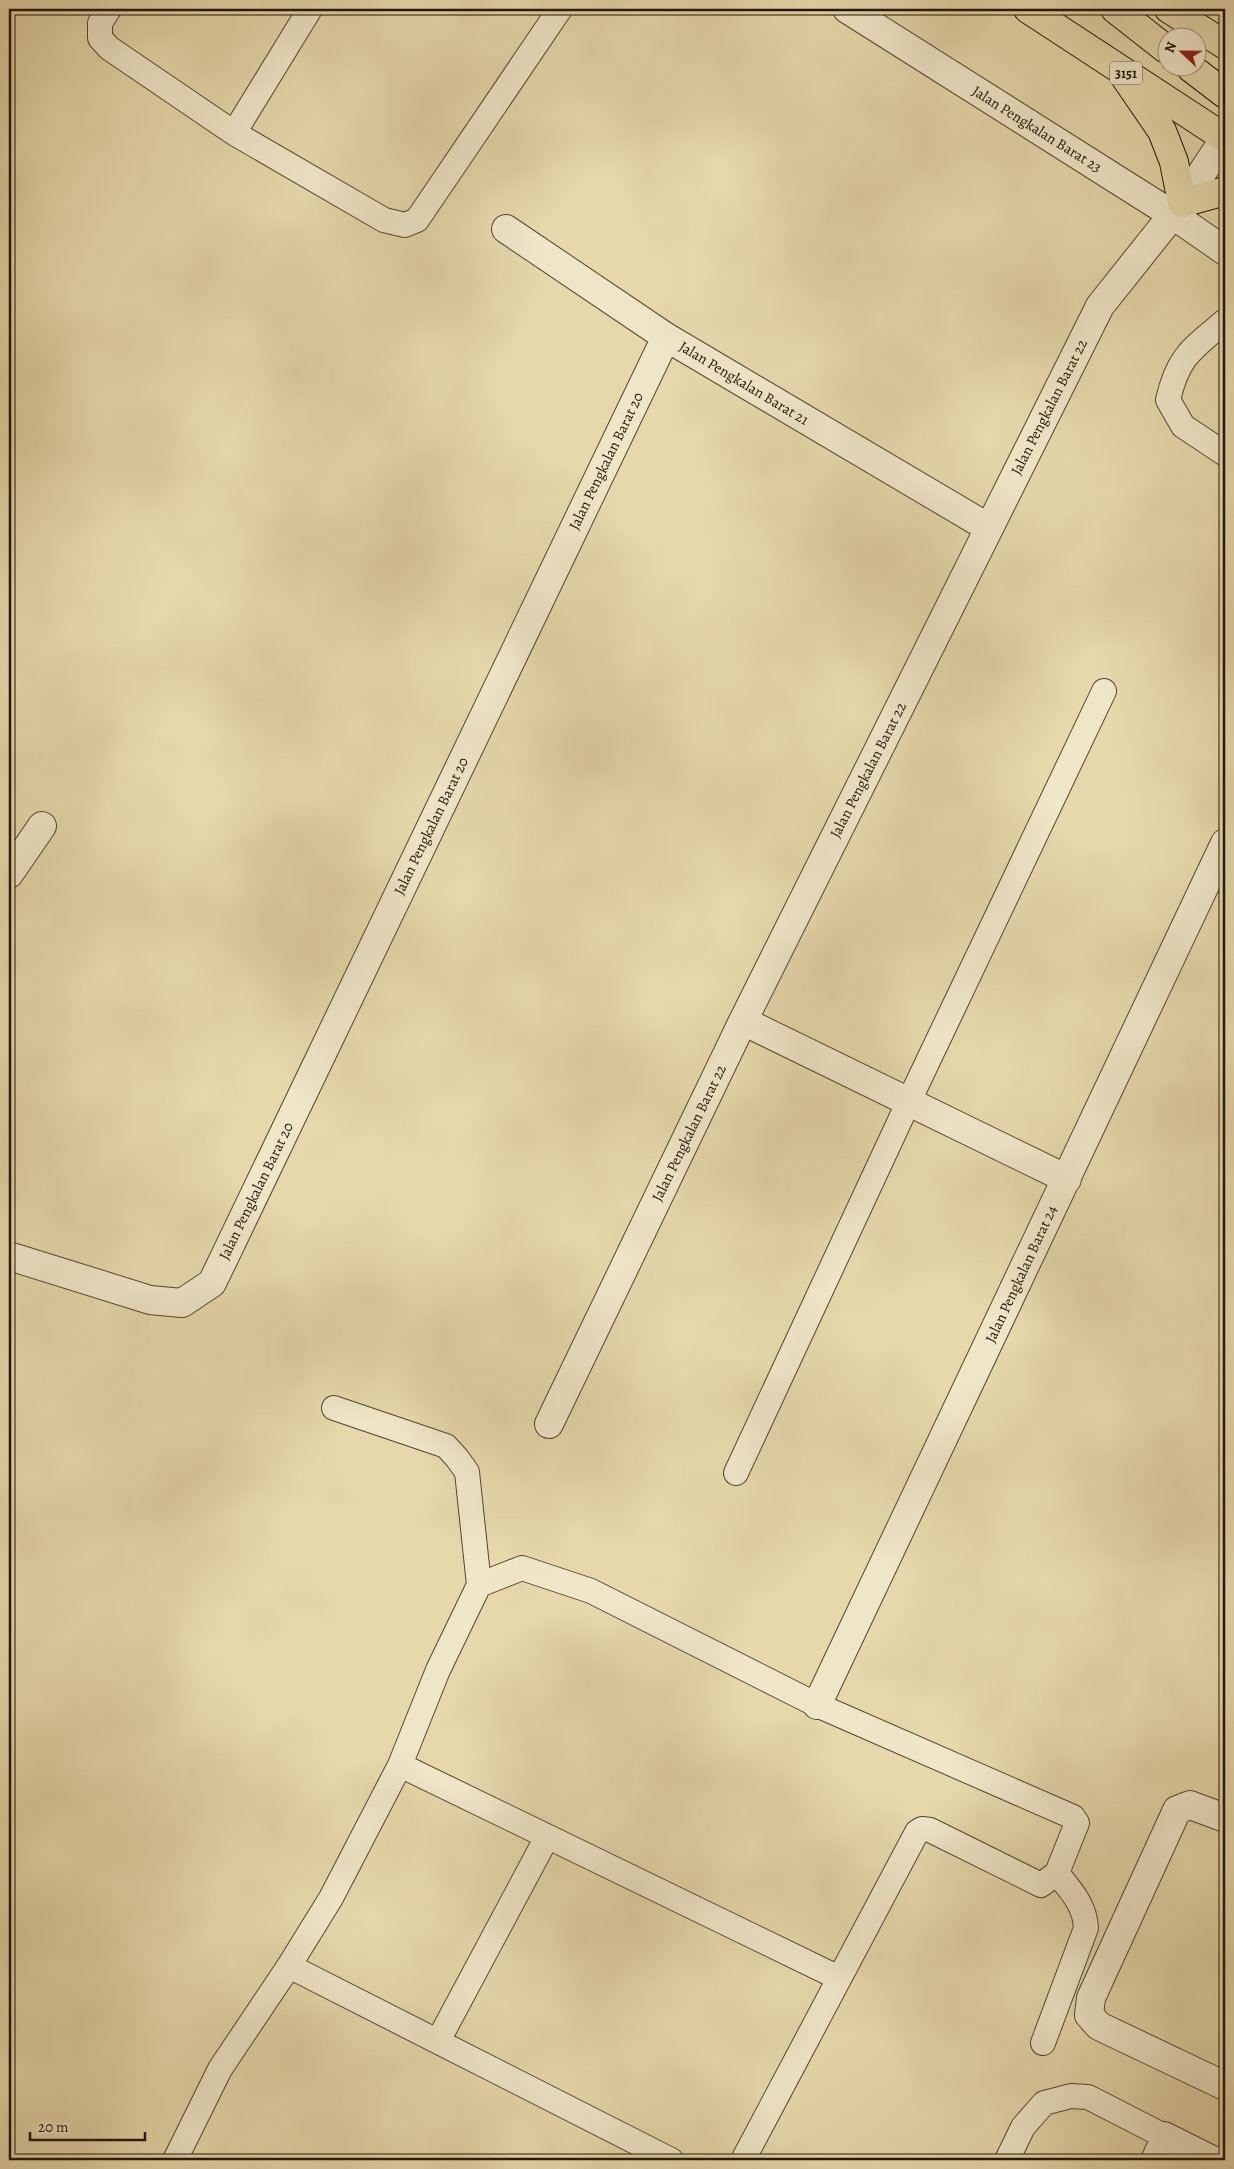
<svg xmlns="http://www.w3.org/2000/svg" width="1234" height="2169" font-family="Alegreya,serif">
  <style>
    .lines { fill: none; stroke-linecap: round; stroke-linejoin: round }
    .service-casing { stroke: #52462e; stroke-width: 26 }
    .minor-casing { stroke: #52462e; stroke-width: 30 }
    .primary-casing { stroke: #201505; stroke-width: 30 }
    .service { stroke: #efe6c8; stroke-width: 24 }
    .minor { stroke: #efe6c8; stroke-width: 28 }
    .primary { stroke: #e6d8ab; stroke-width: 28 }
    .labels { text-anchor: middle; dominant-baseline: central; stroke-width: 4.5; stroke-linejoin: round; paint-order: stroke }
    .shield { fill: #efe6c8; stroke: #5e5440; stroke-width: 1 }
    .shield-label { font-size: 14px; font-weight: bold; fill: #201505 }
    .street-label { font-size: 15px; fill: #201505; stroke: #efe6c8 }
  </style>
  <rect width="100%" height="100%" fill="#e6d8ab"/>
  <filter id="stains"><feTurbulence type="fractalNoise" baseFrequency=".004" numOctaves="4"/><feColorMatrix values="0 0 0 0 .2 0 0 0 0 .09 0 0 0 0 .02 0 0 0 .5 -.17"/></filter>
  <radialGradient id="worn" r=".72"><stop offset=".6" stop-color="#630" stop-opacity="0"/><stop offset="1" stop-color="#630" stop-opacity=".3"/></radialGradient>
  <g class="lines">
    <g class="service-casing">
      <path id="service" d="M109,9L100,23V38L109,48L234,133L384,220L405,225L417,220L560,9
        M234,133L310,9
        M1225,321C1192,349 1178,356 1168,400L1183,426L1225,454
        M334,1408L446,1446L457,1458L467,1472L479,1585
        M736,1473L909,1101L1104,691
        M400,1765L839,1978
        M289,1966L671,2160
        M438,2041L547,1837
        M1043,2043L1086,1928C1085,1905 1071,1891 1057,1873
        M175,2160L220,2069L289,1966L331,1898L400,1765L438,1670L479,1585L522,1568L591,1591L817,1705L1073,1817L1077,1823L1057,1873L1041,1885L930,1830L922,1829L917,1832L743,2160
        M1007,2160L1023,2127L1044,2103L1071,2096L1088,2097L1164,2136L1153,2160"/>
    </g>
    <g class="minor-casing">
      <path id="minor" d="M847,9L1173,215L1225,251
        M506,229L666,337L989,528
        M9,874L42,826
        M743,1021L1067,1179
        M9,1256L150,1300L182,1303L212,1283L666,337
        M549,1424L743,1021L1100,306L1182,203L1225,138
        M817,1705L1225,843
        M1225,1818L1190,1805L1177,1810L1091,1998L1089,2015L1099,2026L1225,2086
        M1164,2136L1212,2160"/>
    </g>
    <g class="primary-casing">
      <path id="primary" d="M1028,9L1225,138
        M1115,9L1166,49
        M1169,9L1225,45
        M1191,68L1225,94
        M1125,77L1162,131L1174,162L1182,203L1225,191"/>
    </g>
    <use href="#service" class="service"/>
    <use href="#minor" class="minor"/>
    <use href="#primary" class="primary"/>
  </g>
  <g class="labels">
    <rect class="shield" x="1110" y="61.5" width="32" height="23" rx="4"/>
    <g class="shield-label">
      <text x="1126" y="73">3151</text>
    </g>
    <g class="street-label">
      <text transform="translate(1037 129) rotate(32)">Jalan Pengkalan Barat 23</text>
      <text transform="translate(744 383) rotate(31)">Jalan Pengkalan Barat 21</text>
      <text transform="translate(1049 407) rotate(-63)">Jalan Pengkalan Barat 22</text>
      <text transform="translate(606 461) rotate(-64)">Jalan Pengkalan Barat 20</text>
      <text transform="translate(868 770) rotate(-63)">Jalan Pengkalan Barat 22</text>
      <text transform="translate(431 826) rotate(-64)">Jalan Pengkalan Barat 20</text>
      <text transform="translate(689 1133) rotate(-64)">Jalan Pengkalan Barat 22</text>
      <text transform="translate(256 1191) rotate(-64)">Jalan Pengkalan Barat 20</text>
      <text transform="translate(1021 1274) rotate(-65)">Jalan Pengkalan Barat 24</text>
    </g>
  </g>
  <rect width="1234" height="2169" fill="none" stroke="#e6d8ab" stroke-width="30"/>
  <rect x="10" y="10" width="1214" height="2149" fill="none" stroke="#201505" stroke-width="2.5"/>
  <rect x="15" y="15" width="1204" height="2139" fill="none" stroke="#201505"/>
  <g transform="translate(1182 52) rotate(292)"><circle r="24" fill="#efe6c8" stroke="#9c927a"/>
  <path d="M0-4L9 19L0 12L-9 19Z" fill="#8f2418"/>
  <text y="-8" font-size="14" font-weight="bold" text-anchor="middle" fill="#201505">N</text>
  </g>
  <path d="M30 2132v8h115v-8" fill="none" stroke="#201505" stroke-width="2.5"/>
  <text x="38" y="2132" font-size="15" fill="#201505" stroke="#efe6c8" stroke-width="4" paint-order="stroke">20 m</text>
  <rect width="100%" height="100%" filter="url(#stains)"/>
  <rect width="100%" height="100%" fill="url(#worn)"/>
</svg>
